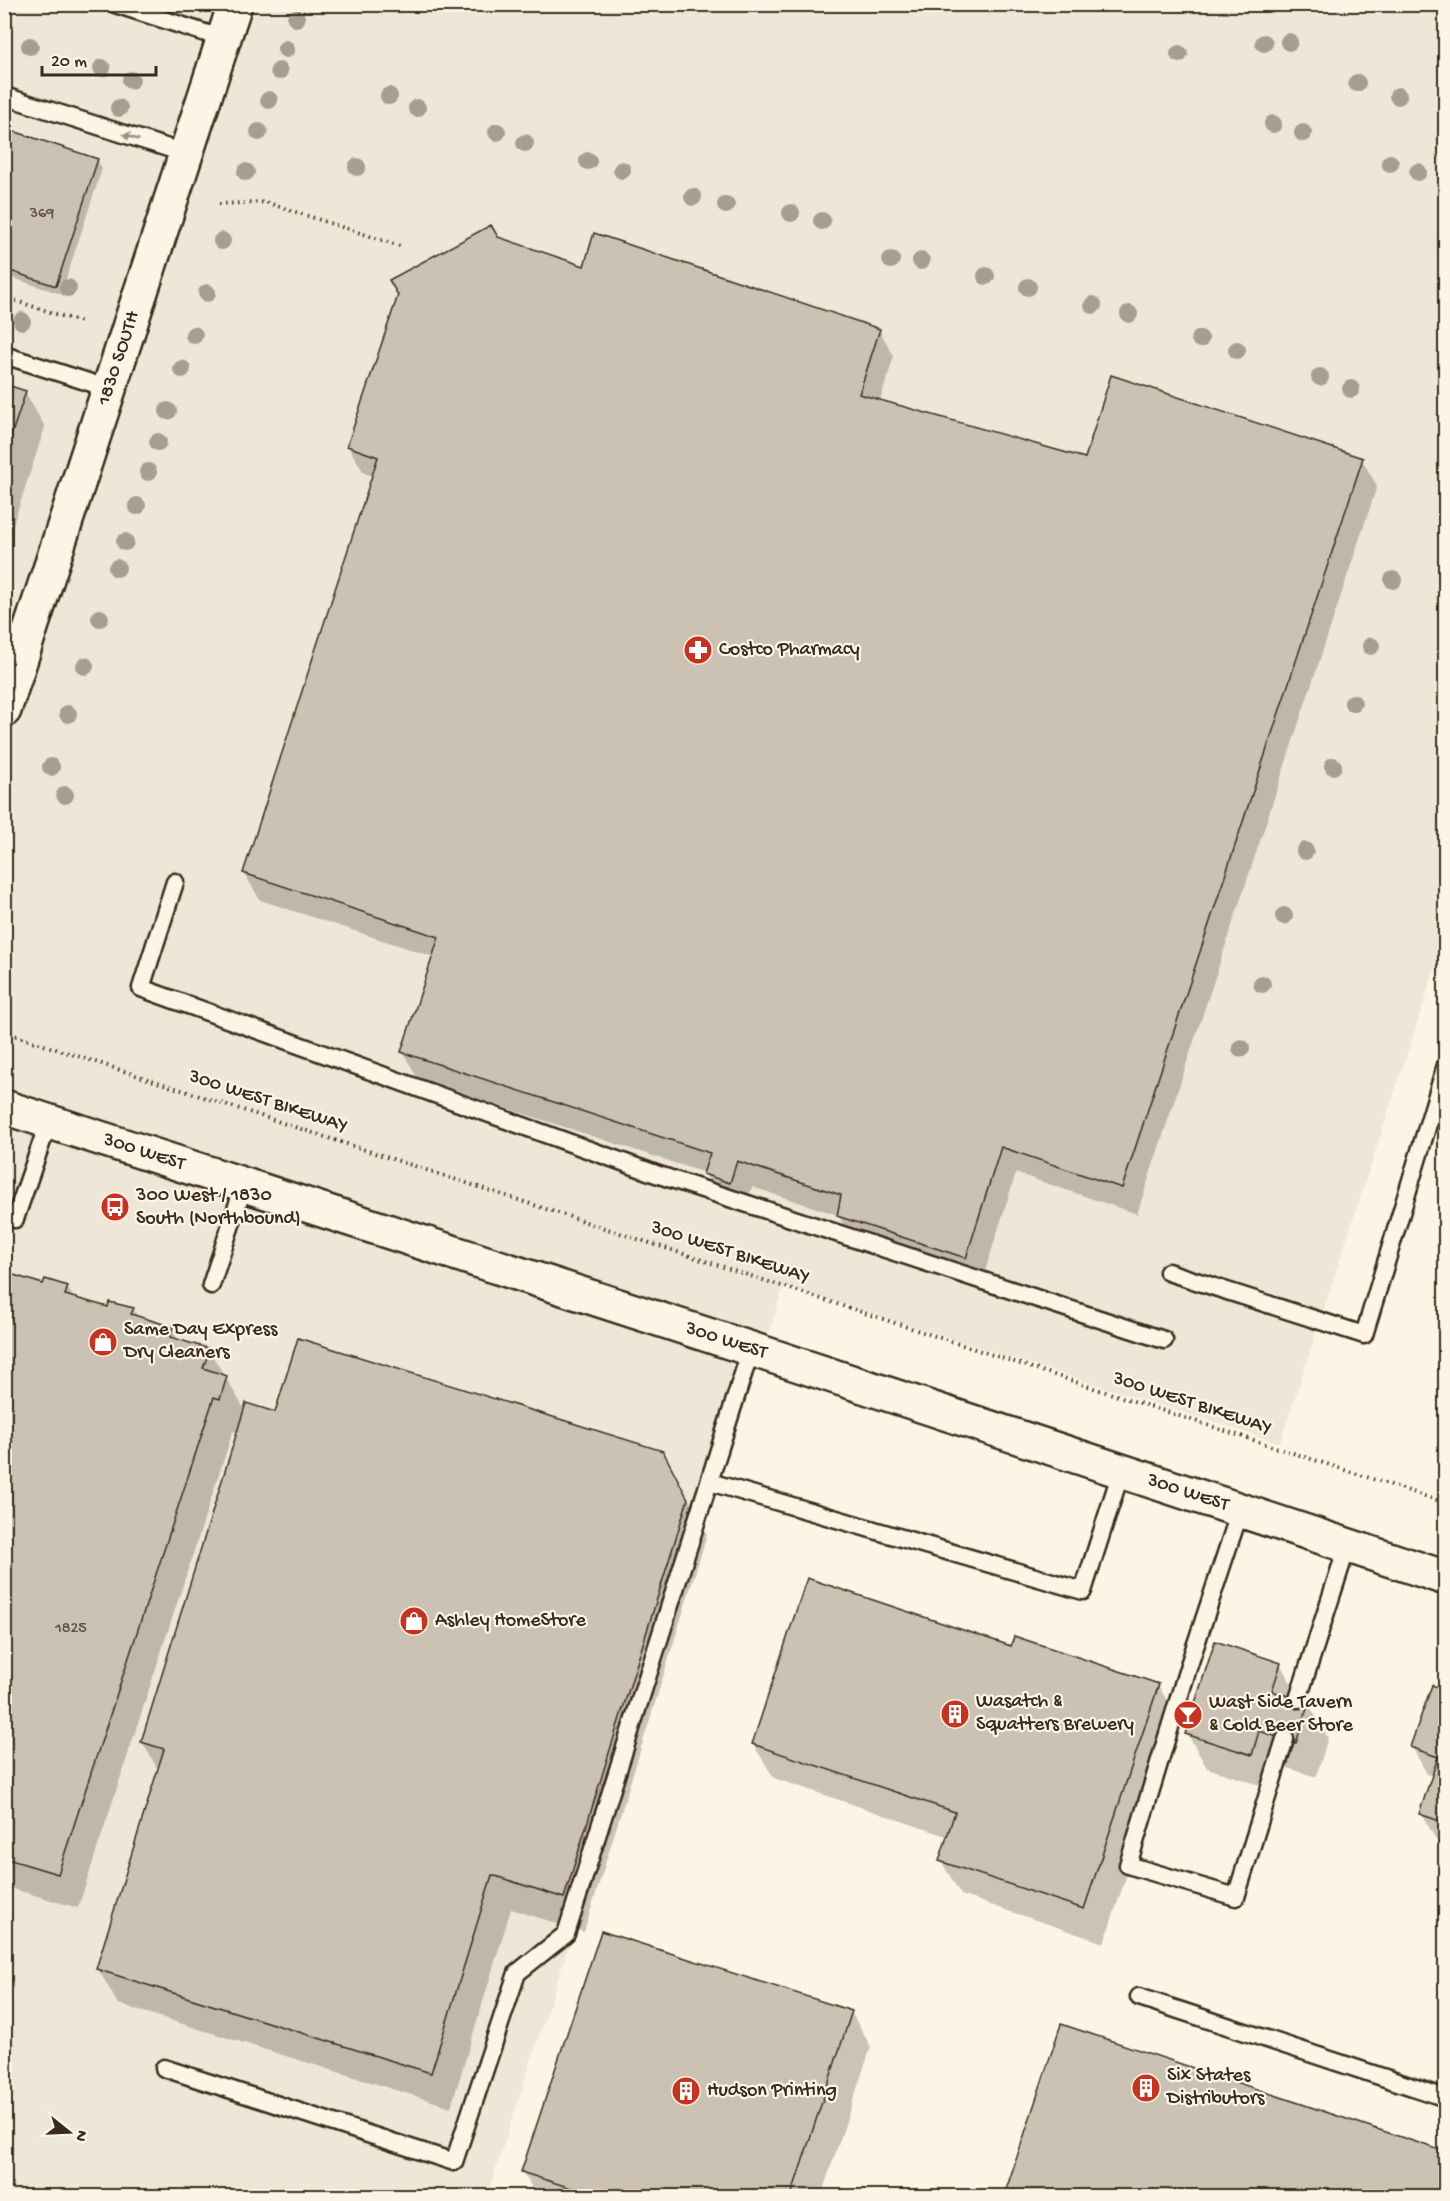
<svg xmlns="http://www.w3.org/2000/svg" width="1450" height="2201" font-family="'Gochi Hand',sans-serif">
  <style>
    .built { fill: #eee6d6 }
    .shadow { fill: #0003 }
    .building { fill: #ccc2b3; stroke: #3b2a1e; stroke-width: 1.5 }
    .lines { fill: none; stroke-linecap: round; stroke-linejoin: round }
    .lane-casing { stroke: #3b2a1e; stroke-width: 21 }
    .street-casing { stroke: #3b2a1e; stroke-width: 38 }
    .secondary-casing { stroke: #3b2a1e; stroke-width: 38 }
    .path { stroke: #3b2a1e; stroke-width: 4; stroke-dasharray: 1.5 4.5; stroke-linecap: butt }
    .lane { stroke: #fcf5e5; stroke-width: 16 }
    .street { stroke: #fcf5e5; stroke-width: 33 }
    .secondary { stroke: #fcf5e5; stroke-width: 33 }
    .tree { fill: #a89e8f }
    .oneway { fill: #9c9082 }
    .labels { text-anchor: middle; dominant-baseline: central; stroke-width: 4.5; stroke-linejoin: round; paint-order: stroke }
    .number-label { font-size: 16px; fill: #5f5043 }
    .street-label { font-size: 20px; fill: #3b2a1e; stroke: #fcf5e5 }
    .poi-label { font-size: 20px; fill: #3b2a1e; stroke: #fcf5e5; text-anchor: start }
  </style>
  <rect width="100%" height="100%" fill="#fcf5e5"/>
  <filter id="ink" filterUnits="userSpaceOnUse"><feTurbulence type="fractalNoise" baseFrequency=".0167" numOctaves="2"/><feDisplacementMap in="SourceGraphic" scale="12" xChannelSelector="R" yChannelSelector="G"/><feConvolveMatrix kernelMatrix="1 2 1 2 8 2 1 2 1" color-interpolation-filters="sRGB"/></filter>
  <g filter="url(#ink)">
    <path class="built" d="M5,5H1445V938L1280,1443L784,1286L487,2196H5Z"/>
    <path class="shadow" d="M4,130L97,160L102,169L61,294L4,275Z
      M497,238L585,268L879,330L894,356L880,401L1086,460H1362L1377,486L1137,1214L1016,1173L981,1284L854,1242L838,1215L752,1187L745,1209L720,1200L705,1173L418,1079L403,1052L434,957L260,900L244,873L373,476L364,473L348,446Z
      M4,386L25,392L45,427L4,552Z
      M4,1273L44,1286L67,1287L74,1299L109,1309H133L138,1318L172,1329L179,1341L209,1350L245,1410L662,1452L682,1487L707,1535L584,1932L511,1909L451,2107L118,2004L98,1969L159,1771L142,1742L238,1433L233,1431L78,1908L10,1888L4,1903Z
      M1011,1648L1158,1685L1178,1720L1104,1943L961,1895L941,1861L949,1837L774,1778L753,1744Z
      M1280,1664L1300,1699L1308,1703L1328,1738L1316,1777L1279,1765L1272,1789L1207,1768L1187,1733Z
      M1446,1691V1843L1436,1840L1421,1813L1433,1776L1427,1774L1412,1747Z
      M4,1985L11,1994L4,2015Z
      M851,2012L871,2047L821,2196H537L522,2171Z
      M1062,2026L1446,2153V2196H1005Z"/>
    <path class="building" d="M4,128L98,159L56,286L4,269Z
      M491,225L498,237L584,266L594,233L880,329L859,394L1085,458L1111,375L1363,458L1122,1188L1001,1147L966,1258L837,1216L841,1195L737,1161L730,1183L703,1174L710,1153L401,1052L439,937L243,873L378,457L347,446L398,295L389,280Z
      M4,384L26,391L4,457Z
      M4,1272L43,1284L45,1279L68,1286L65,1295L108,1307L109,1302L134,1308L131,1314L173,1327L170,1337L210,1349L203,1368L227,1376L220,1399L214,1397L58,1874L4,1858Z
      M298,1338L663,1451L688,1499L564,1898L492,1875L431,2073L96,1969L164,1749L141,1742L246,1403L275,1412Z
      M807,1578L1011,1646L1014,1636L1159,1684L1084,1909L939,1861L955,1812L752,1744Z
      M1215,1641L1281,1663L1272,1691L1309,1702L1296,1743L1259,1731L1252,1755L1185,1734Z
      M1432,1685L1446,1690V1823L1419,1814L1438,1757L1410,1747Z
      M601,1931L852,2011L791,2196H596L521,2172Z
      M1061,2024L1446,2152V2196H1004Z"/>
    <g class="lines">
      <g class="lane-casing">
        <path id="lane" d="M115,4L224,39
          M4,96L187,154
          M4,355L110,389
          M175,882L141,988L656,1174L1164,1340
          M15,1219L49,1121
          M1168,1272L1364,1335L1446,1065
          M211,1285L244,1185
          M710,1482L1083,1591L1121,1472
          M1240,1511L1188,1668L1128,1865L1236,1897L1285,1739
          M1298,1699L1347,1547
          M1139,1997L1446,2098
          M164,2068L454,2162L517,1973L566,1934L751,1349"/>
      </g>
      <g class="street-casing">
        <g id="street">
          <path id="s1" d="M4,710L235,4"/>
        </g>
      </g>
      <g class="secondary-casing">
        <g id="secondary">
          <path id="s2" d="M4,1107L751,1349L1446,1578"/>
        </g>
      </g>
      <path class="path" d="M219,204L265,202L403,247
        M4,297L81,322
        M4,1032L1446,1503"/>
      <use href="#lane" class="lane"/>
      <use href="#street" class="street"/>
      <use href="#secondary" class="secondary"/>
    </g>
    <g class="tree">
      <circle cx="296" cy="18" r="9"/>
      <circle cx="1289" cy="42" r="9"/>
      <circle cx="1264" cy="43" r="9"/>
      <circle cx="30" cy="46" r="9"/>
      <circle cx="286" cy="49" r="9"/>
      <circle cx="1179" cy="54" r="9"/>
      <circle cx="102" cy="68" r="9"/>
      <circle cx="279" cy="71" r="9"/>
      <circle cx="131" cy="80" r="9"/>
      <circle cx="1357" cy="83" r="9"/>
      <circle cx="389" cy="96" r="9"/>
      <circle cx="1398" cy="96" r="9"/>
      <circle cx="269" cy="100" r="9"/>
      <circle cx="119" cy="108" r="9"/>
      <circle cx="417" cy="108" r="9"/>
      <circle cx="1273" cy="124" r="9"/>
      <circle cx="259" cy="132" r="9"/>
      <circle cx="497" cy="132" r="9"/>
      <circle cx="1303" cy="133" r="9"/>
      <circle cx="525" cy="143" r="9"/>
      <circle cx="588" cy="161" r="9"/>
      <circle cx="1390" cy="163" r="9"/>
      <circle cx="357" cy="167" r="9"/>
      <circle cx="622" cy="170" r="9"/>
      <circle cx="246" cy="172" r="9"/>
      <circle cx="1418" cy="172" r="9"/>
      <circle cx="693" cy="197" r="9"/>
      <circle cx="726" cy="205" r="9"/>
      <circle cx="791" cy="213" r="9"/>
      <circle cx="822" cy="221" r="9"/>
      <circle cx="222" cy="241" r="9"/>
      <circle cx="891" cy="260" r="9"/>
      <circle cx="921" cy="261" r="9"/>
      <circle cx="986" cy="276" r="9"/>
      <circle cx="1028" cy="287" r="9"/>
      <circle cx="68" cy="288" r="9"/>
      <circle cx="207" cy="293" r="9"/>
      <circle cx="1093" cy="305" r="9"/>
      <circle cx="1129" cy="314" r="9"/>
      <circle cx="22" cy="321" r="9"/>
      <circle cx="194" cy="335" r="9"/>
      <circle cx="1200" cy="339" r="9"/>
      <circle cx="1237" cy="350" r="9"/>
      <circle cx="182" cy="369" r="9"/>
      <circle cx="1320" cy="377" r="9"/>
      <circle cx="1351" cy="389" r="9"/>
      <circle cx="168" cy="411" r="9"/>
      <circle cx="158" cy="442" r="9"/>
      <circle cx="148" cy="472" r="9"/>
      <circle cx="137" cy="506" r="9"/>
      <circle cx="125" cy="542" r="9"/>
      <circle cx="117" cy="568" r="9"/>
      <circle cx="1393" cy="580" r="9"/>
      <circle cx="100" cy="618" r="9"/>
      <circle cx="1371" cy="646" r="9"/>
      <circle cx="85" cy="666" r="9"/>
      <circle cx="1353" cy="703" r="9"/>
      <circle cx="68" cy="714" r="9"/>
      <circle cx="1333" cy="766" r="9"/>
      <circle cx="51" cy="767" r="9"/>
      <circle cx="65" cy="795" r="9"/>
      <circle cx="1305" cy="851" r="9"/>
      <circle cx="1284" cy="916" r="9"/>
      <circle cx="1262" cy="984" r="9"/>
      <circle cx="1241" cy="1048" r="9"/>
    </g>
    <defs><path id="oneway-solid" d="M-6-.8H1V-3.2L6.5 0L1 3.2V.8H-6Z" transform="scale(1.5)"/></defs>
    <use class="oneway" href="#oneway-solid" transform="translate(131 137) rotate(-162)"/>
  </g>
  <defs>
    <g id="pharmacy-disc" transform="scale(1.5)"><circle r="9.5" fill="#c8321e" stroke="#fcf5e5"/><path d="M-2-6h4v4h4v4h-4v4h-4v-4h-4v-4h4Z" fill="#fff"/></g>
    <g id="bus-disc" transform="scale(1.5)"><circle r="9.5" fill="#c8321e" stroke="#fcf5e5"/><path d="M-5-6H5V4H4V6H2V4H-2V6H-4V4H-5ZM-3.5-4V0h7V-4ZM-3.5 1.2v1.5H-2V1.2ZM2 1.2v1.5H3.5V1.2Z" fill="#fff"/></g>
    <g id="shop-disc" transform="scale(1.5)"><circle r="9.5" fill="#c8321e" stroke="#fcf5e5"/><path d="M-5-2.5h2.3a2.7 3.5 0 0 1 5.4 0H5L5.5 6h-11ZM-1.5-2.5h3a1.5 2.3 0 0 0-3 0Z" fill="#fff"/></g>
    <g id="building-disc" transform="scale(1.5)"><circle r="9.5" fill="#c8321e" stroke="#fcf5e5"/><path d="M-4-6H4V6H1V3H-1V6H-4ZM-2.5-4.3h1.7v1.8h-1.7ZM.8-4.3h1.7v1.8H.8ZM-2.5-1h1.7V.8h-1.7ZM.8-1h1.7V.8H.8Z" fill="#fff"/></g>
    <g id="bar-disc" transform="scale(1.5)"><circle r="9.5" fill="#c8321e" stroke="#fcf5e5"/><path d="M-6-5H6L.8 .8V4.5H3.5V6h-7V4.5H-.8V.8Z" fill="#fff"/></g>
  </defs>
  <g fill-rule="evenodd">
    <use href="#pharmacy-disc" x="698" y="650"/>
    <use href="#bus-disc" x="115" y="1207"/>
    <use href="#shop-disc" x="103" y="1342"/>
    <use href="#shop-disc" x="414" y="1621"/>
    <use href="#building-disc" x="955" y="1714"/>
    <use href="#bar-disc" x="1188" y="1715"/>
    <use href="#building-disc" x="1146" y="2088"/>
    <use href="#building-disc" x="686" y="2091"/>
  </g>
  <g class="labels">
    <g class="number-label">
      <text x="42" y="214">369</text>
      <text x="71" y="1629">1825</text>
    </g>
    <g class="street-label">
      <text stroke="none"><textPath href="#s1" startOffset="370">1830 SOUTH</textPath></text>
      <text transform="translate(268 1102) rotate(18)">300 WEST BIKEWAY</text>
      <text stroke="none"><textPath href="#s2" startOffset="147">300 WEST</textPath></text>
      <text transform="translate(730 1253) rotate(18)">300 WEST BIKEWAY</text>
      <text stroke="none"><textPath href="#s2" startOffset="759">300 WEST</textPath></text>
      <text transform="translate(1192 1404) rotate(18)">300 WEST BIKEWAY</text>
      <text stroke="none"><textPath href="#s2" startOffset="1245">300 WEST</textPath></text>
    </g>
    <g class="poi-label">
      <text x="719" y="650">Costco Pharmacy</text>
      <text x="136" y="1196">300 West / 1830<tspan x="136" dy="23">South (Northbound)</tspan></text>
      <text x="124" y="1330">Same Day Express<tspan x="124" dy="23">Dry Cleaners</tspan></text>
      <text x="435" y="1621">Ashley HomeStore</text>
      <text x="976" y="1702">Wasatch &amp;<tspan x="976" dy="23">Squatters Brewery</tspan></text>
      <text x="1209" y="1703">Wast Side Tavern<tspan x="1209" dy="23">&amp; Cold Beer Store</tspan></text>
      <text x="1167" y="2076">Six States<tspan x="1167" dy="23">Distributors</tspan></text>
      <text x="707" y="2091">Hudson Printing</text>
    </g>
  </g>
  <rect width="1450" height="2201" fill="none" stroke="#fcf5e5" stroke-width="24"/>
  <rect x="12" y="12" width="1426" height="2177" fill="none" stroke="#3b2a1e" stroke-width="2" filter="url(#ink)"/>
  <g transform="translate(69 2132) rotate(108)" stroke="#fcf5e5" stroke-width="4.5" paint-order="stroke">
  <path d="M0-4.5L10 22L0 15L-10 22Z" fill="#3b2a1e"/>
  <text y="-9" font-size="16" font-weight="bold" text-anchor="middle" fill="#3b2a1e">N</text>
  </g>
  <path d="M42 66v9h114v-9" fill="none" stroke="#3b2a1e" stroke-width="3"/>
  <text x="51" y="66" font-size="18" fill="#3b2a1e" stroke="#fcf5e5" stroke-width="4.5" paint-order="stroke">20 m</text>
</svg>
